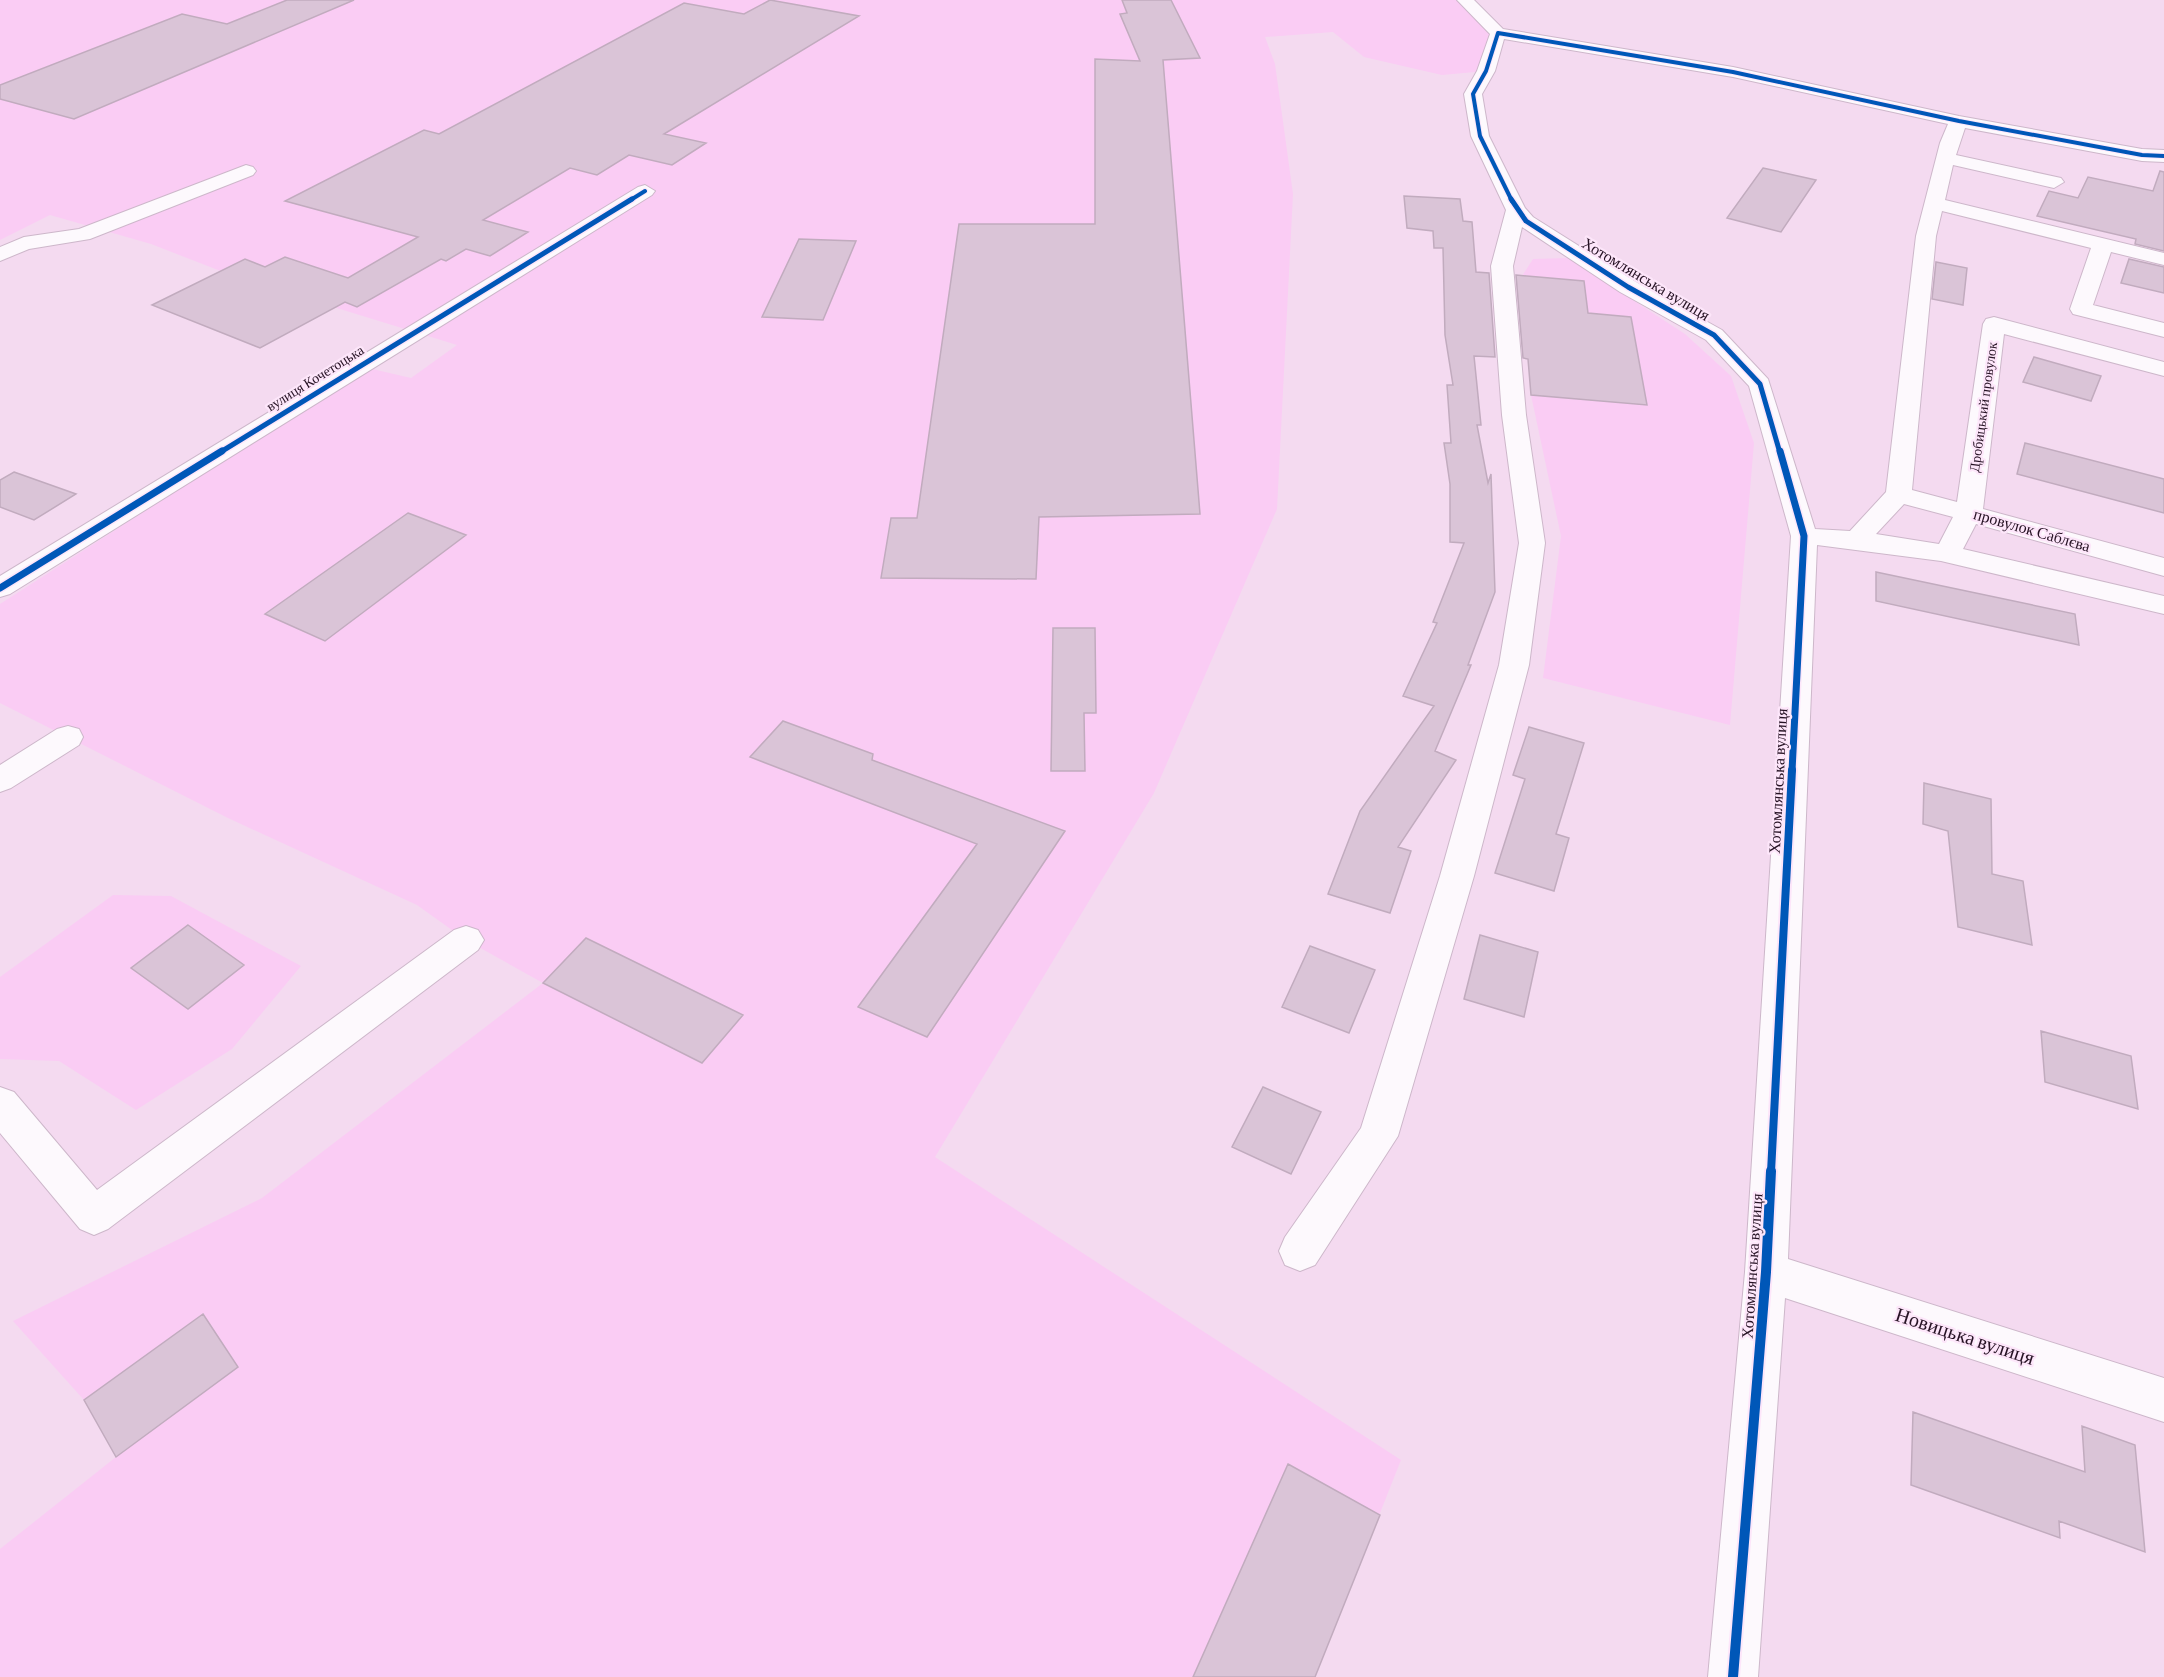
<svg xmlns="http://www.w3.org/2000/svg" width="2164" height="1677" font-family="'Crimson Pro',serif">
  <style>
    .built { fill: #faccf4 }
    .building { fill: #dac4d7; stroke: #c1abbe; stroke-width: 1.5 }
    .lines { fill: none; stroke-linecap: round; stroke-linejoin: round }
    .minor-casing { stroke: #cdb7ca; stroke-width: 2 }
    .minor { fill: #fdf9fd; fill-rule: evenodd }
    .cycleway-far4-casing { stroke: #fde6fa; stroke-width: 6 }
    .cycleway-far3-casing { stroke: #fde6fa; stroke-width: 8 }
    .cycleway-far2-casing { stroke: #fde6fa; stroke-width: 10 }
    .cycleway-far1-casing { stroke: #fde6fa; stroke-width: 12 }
    .cycleway-casing { stroke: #fde6fa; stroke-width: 14 }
    .cycleway-far4 { stroke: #0057b8; stroke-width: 4 }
    .cycleway-far3 { stroke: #0057b8; stroke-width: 5 }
    .cycleway-far2 { stroke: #0057b8; stroke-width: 7 }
    .cycleway-far1 { stroke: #0057b8; stroke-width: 8 }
    .cycleway { stroke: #0057b8; stroke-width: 10 }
    .labels { text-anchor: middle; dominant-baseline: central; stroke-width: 4.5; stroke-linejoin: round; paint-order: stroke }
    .far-street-label { font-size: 14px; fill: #261224; stroke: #fde6fa }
    .street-label { font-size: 16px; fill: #261224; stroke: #fde6fa }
    .near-street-label { font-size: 20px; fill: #261224; stroke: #fde6fa }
  </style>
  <rect width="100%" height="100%" fill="#f4daf0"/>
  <path class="built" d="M0,0H1465L1498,33L1486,71L1442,75L1364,57L1333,32L1265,37L1275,64L1293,194L1277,509L1154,793L935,1157L1401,1460L1315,1677H0V1549L116,1457L84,1400L13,1321L262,1198L543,983L466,940L417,905L228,818L0,703V604L368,368L411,378L457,345L236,277L151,244L50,215L0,240Z
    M1568,258L1685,334L1731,376L1754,443L1730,725L1543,678L1561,536L1531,395L1522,276L1533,259Z
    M113,895L171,896L301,966L232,1049L136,1110L59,1061L0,1059V977Z"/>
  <path class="building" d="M287,0H354L74,119L0,99V85L182,14L227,24Z
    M770,0L859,16L664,134L706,143L672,165L629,155L597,175L570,168L483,220L528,232L490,256L466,249L446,261L441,259L357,307L345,302L260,348L152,305L245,259L265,267L285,257L348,278L418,237L285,201L424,130L439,134L684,3L744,14Z
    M1122,0H1171L1200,58L1163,60L1200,514L1039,517L1036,579L881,578L891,518H917L959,224H1095V59L1140,61L1120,14L1127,13Z
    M1763,168L1816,180L1781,232L1727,218Z
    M2160,171L2164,172V251L2135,244L2136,239L2037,216L2049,191L2078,198L2088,177L2153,191Z
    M1404,196L1460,199L1463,221L1472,222L1476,272L1489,273L1495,357L1474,356L1481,425H1477L1488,483L1491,474L1495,592L1468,665H1471L1435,751L1456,760L1398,847L1411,851L1390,913L1328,894L1360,811L1434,706L1403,696L1437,623L1433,622L1464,543L1450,542V484L1444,443H1451L1447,385H1453L1445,335L1443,248H1434L1433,231L1407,228Z
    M799,239L856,241L823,320L762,317Z
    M2129,259L2164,267V293L2121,283Z
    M1936,262L1967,268L1963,305L1932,299Z
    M1516,275L1584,281L1588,313L1631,317L1647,405L1531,395L1528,359L1523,358Z
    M2034,357L2101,376L2091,401L2023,382Z
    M2025,443L2164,479V513L2017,474Z
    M14,472L76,494L34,520L0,507V480Z
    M408,513L466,535L325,641L265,614Z
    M1876,572L2075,614L2079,645L1876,601Z
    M1053,628H1095L1096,713H1084L1085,771H1051Z
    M783,721L873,754L872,760L1065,831L927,1037L858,1007L977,844L750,757Z
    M1529,727L1584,743L1556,834L1569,838L1554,891L1495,873L1525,779L1513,775Z
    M1924,783L1991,799L1992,874L2023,881L2032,945L1958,927L1948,831L1923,824Z
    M188,925L244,965L188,1009L131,968Z
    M1480,935L1538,952L1524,1017L1464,999Z
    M586,938L743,1015L702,1063L543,983Z
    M1310,946L1375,970L1349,1033L1282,1007Z
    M2041,1031L2131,1056L2138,1109L2045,1082Z
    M1263,1087L1321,1112L1291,1174L1232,1147Z
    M203,1314L238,1367L116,1457L84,1400Z
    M1913,1412L2085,1472L2082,1426L2135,1445L2145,1552L2059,1521L2060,1538L1911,1485Z
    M1288,1464L1380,1515L1315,1677H1193Z"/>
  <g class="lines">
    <g class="minor-casing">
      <path id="minor" d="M1457,0H1474L1503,29L1733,67L1959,116L2142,149L2164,150V162L2142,161L1965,128L1956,155L2061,178L2064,182L2054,188L1953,165L1945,200L2164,253V265L2111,252L2093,305L2164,323V337L2073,314L2070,309L2091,248L1942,211L1936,236L1912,490L1957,502L1983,324L1986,319L1994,317L2164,362V376L2004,334L1983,509L2164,558V576L1976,524L1963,549L2164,596V614L1941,561L1817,545L1788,1259L2164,1378V1422L1785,1298L1758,1677H1708L1745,1272L1791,536L1749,386L1706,340L1620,292L1522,227L1513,266L1526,415L1545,543L1529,665L1474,876L1398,1136L1315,1265L1300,1271L1285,1265L1279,1251L1285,1237L1361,1128L1440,876L1499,665L1519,543L1502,415L1491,266L1506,210L1471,136L1464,94L1477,71L1490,34ZM1504,39L1733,77L1948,124L1940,143L1916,236L1886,492L1850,531L1815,529L1768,379L1722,330L1636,282L1533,217L1525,208L1489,136L1482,94L1495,71ZM1904,504L1953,517L1939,544L1876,534Z
        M246,165L253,167L256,171L253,175L90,239L29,249L0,261V247L24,237L79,229Z
        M645,185L655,191L652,195L10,594L0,597V576L638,187Z
        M68,726L79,729L83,737L79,745L11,788L0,792V765L57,729Z
        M466,926L478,930L484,940L478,950L108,1229L94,1235L80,1229L0,1133V1087L14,1092L97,1190L454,930Z"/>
    </g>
    <use href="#minor" class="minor"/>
    <g class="cycleway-far4-casing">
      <path id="cycleway-far4" d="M629,201L645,191
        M1512,201L1480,136L1473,94L1486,71L1498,33L1733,72L1959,121L2142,155L2164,156"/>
    </g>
    <g class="cycleway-far3-casing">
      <path id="cycleway-far3" d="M1511,199L1526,221L1628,287L1714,335L1760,384L1780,453
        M219,453L632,199"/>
    </g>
    <g class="cycleway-far2-casing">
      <path id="cycleway-far2" d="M1780,451L1804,536L1792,771
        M0,588L222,451"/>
    </g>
    <g class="cycleway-far1-casing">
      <path id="cycleway-far1" d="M1771,1172L1792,770"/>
    </g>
    <g class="cycleway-casing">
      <path id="cycleway" d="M1733,1677L1766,1272L1771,1171"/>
    </g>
    <use href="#cycleway-far4" class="cycleway-far4"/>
    <use href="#cycleway-far3" class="cycleway-far3"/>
    <use href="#cycleway-far2" class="cycleway-far2"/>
    <use href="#cycleway-far1" class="cycleway-far1"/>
    <use href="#cycleway" class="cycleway"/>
  </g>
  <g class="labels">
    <g class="far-street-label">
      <text transform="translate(315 378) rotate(-32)">вулиця Кочетоцька</text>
      <text transform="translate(1983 407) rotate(-82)">Дробицький провулок</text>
    </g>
    <g class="street-label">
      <text transform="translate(1646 279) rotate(31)">Хотомлянська вулиця</text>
      <text transform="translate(2032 530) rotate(16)">провулок Саблєва</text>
      <text transform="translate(1778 781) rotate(-87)">Хотомлянська вулиця</text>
      <text transform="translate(1752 1266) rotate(-86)">Хотомлянська вулиця</text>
    </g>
    <g class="near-street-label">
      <text transform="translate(1965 1336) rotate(18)">Новицька вулиця</text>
    </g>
  </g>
</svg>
